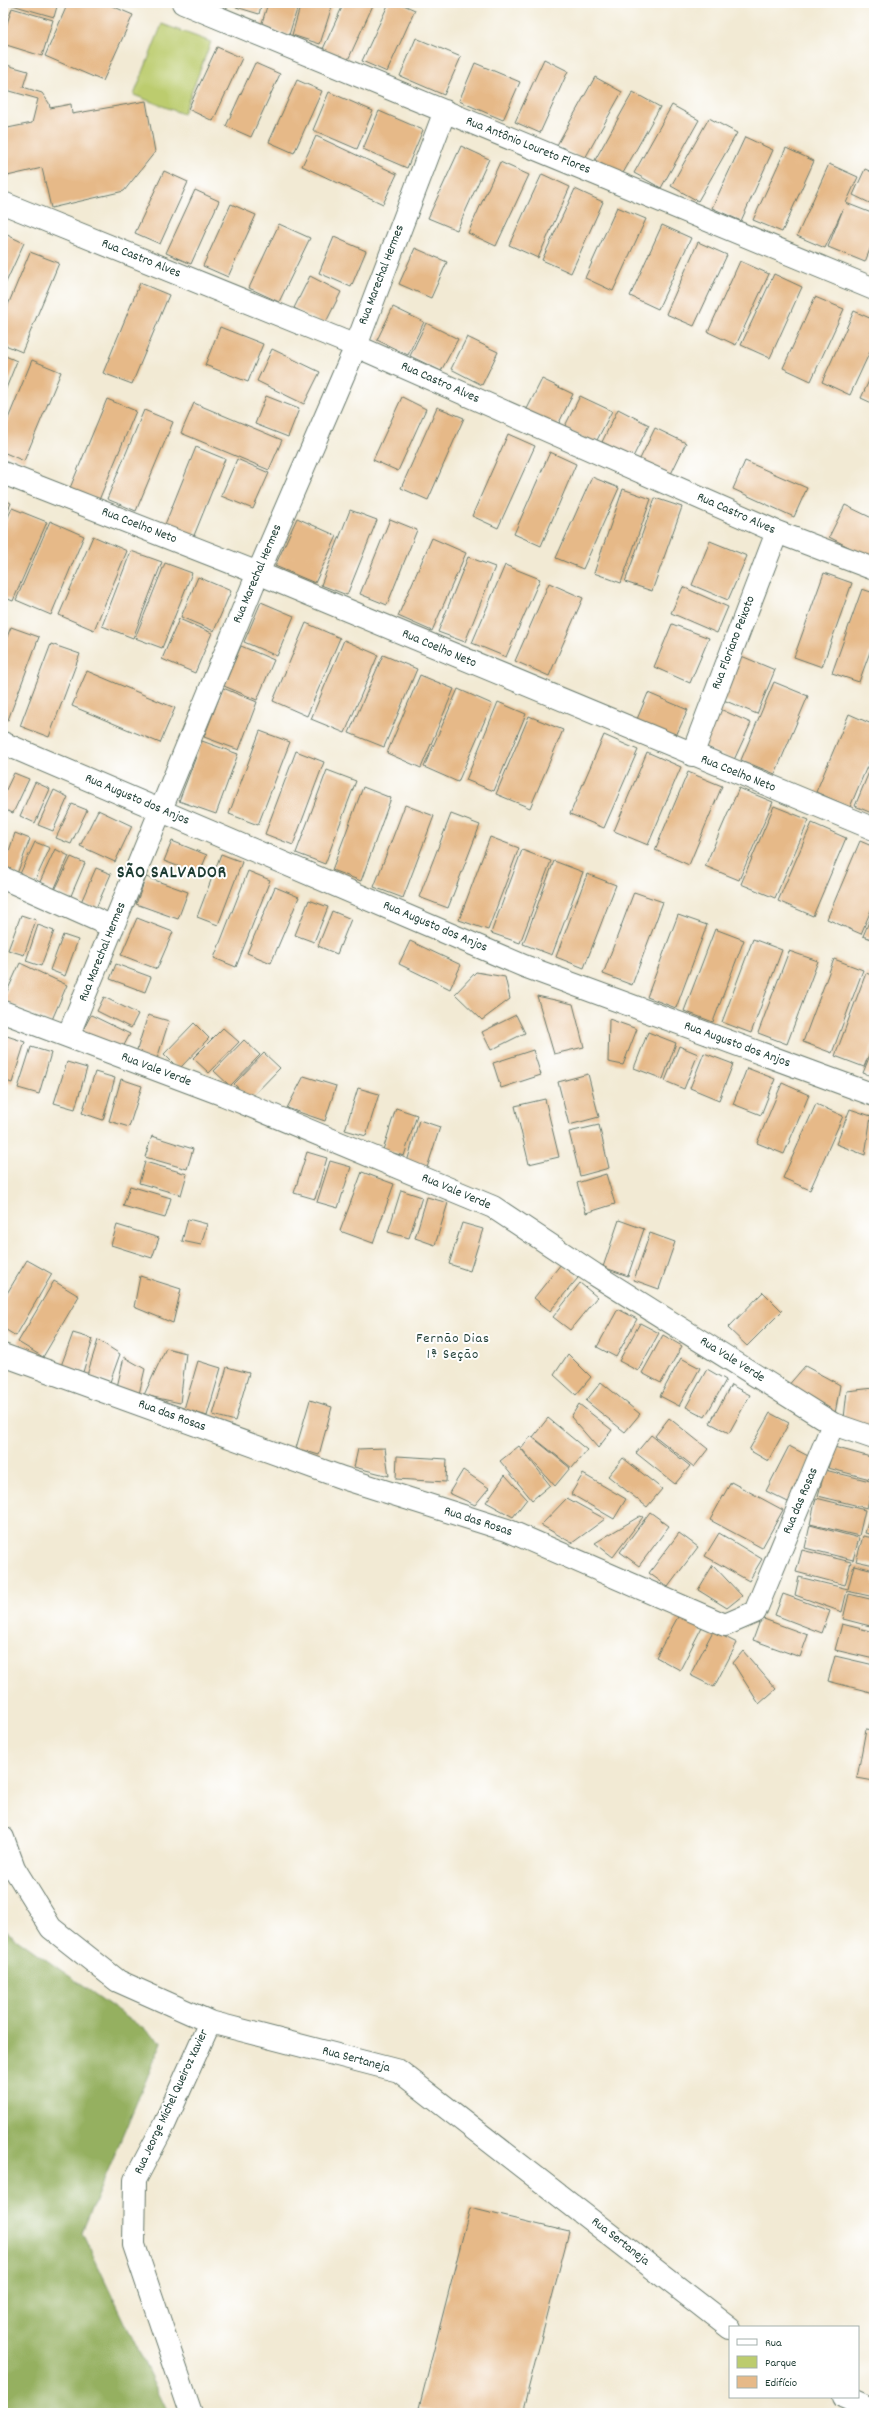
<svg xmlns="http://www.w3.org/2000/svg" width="877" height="2416" font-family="Dekko,sans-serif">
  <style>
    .green { fill: #bccc6e; stroke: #6e8451 }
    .forest { fill: #95b061; stroke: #5a764a }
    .building { fill: #e6b988 }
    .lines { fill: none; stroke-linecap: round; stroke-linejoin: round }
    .minor-casing { stroke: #697a6c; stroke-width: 24 }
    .minor { stroke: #fff; stroke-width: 22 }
    .labels { text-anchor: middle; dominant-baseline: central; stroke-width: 4; stroke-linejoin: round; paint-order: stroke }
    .street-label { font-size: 13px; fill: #1f3d34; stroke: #fff }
    .neighbourhood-label { font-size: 14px; letter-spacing: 1px; fill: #1f3d34; stroke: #fff }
    .district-label { font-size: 17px; font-weight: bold; letter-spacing: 1px; fill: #1f3d34; stroke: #fff }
  </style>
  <rect width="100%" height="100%" fill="#fff"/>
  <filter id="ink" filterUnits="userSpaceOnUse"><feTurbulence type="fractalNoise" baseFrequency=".025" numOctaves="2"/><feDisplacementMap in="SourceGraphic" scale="8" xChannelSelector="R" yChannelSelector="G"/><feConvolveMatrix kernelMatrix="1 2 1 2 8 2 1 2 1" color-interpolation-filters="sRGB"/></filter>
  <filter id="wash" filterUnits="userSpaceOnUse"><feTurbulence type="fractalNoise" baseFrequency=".012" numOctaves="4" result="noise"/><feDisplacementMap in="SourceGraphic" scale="16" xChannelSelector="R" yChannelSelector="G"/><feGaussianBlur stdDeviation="0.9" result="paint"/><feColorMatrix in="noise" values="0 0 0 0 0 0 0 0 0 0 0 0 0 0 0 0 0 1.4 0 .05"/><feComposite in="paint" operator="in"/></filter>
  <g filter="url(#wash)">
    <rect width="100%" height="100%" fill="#f2ead4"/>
    <path class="green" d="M162,24L211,42L183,114L134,95Z"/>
    <path class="forest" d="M3,1929L162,2042L82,2232L168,2413H3Z"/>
    <g id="blocks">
      <path class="building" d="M13,3H58L54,17L12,5Z
        M68,3H105L133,15L103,81L45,56Z
        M223,3H262L259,14Z
        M268,3H299L289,35L261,26Z
        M301,3H333L320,44L292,35Z
        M344,3H374L348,60L323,49Z
        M389,3H399L415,10L387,72L362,61Z
        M12,8L53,20L42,56L3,44V36Z
        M416,38L461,57L444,95L400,76Z
        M217,47L242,58L213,121L188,109Z
        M544,59L568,71L540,133L515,122Z
        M255,63L280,74L251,137L226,126Z
        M475,63L520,82L503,120L459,101Z
        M3,64L28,71L23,87L42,93L49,103L50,108L71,104L72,114L146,101L155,152L124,191L51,208L42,168L3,177V129L32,123L38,99L3,89Z
        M595,77L622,92L584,160L557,145Z
        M297,80L322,91L294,153L269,142Z
        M329,92L373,111L357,149L313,130Z
        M633,92L660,107L622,175L595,160Z
        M672,105L699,120L661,188L634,173Z
        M379,111L423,130L407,168L363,149Z
        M709,118L737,133L698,201L671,186Z
        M316,136L397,174L383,204L302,166Z
        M745,137L773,150L741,221L712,208Z
        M461,146L489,159L457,230L428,218Z
        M786,148L814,161L782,232L753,220Z
        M500,162L529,175L496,246L468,233Z
        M829,164L858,177L846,203L874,214V239L865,262L828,247L843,209L825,248L797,236Z
        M865,169L874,173V205L853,195Z
        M164,171L188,182L160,244L135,233Z
        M542,174L570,187L538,258L509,245Z
        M575,189L603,202L571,273L542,260Z
        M195,190L219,201L191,264L166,253Z
        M231,204L256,215L228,277L203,266Z
        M617,207L646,219L613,291L585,278Z
        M279,224L310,238L279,302L249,288Z
        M662,225L691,238L658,309L630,296Z
        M3,233L24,243L3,289Z
        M334,237L366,251L351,287L319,273Z
        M698,242L727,255L694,326L666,314Z
        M415,248L447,262L431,298L399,284Z
        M30,252L59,263L22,352L3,344V317Z
        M740,261L769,274L736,345L708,332Z
        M774,274L802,287L770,358L741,345Z
        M310,276L341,292L325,324L294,308Z
        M140,283L169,295L132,384L103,373Z
        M815,297L844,309L811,381L783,368Z
        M393,307L424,322L408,355L377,340Z
        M854,311L874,320V343L850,395L822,382Z
        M426,323L458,339L441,371L410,356Z
        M220,327L263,344L248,382L205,365Z
        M467,337L498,352L482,385L451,369Z
        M272,349L320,372L304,404L257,381Z
        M3,355L17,361L3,396Z
        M32,360L61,372L24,461L3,452V431Z
        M874,370V404L861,398Z
        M542,379L573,394L557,427L526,411Z
        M266,396L299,409L288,437L255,424Z
        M580,396L612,411L595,444L564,428Z
        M402,397L426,409L398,471L373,460Z
        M107,399L136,411L99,500L70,488Z
        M194,403L282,440L269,470L181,433Z
        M437,407L464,418L428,500L401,488Z
        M618,409L649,425L633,457L602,442Z
        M144,410L173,422L136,511L107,499Z
        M655,428L686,443L670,476L639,461Z
        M508,434L535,446L498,528L472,516Z
        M196,447L225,459L193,538L164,527Z
        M550,452L576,464L541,546L514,534Z
        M237,459L269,473L253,509L221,496Z
        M745,461L807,488L794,517L733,489Z
        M592,477L619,488L583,569L556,558Z
        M623,489L651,499L621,583L594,573Z
        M655,498L682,507L652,591L625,582Z
        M3,499L11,503L3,522Z
        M845,505L874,519V560L829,537Z
        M12,508L47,522L13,601L3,597V529Z
        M350,510L377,520L347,595L321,585Z
        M297,518L337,536L315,583L275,566Z
        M390,519L417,530L387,605L360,594Z
        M50,521L84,536L51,615L16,600Z
        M93,536L127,551L94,630L59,615Z
        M432,538L466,553L432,631L398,616Z
        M710,541L747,556L728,600L692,585Z
        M131,551L162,562L133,638L102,626Z
        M468,557L495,567L465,642L438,632Z
        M165,563L192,573L162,648L135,638Z
        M505,565L540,579L506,657L472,643Z
        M824,573L852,583L822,667L794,657Z
        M198,577L231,591L214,631L181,617Z
        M549,583L583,598L549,676L515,661Z
        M683,587L728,607L717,633L671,613Z
        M862,589L874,593V641L859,682L832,673Z
        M261,602L294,616L277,656L244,642Z
        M179,619L212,633L195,673L162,659Z
        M306,623L340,638L307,716L273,701Z
        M672,624L709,638L690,683L654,667Z
        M11,627L39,637L8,720L3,718V647Z
        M344,640L378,655L345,733L311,719Z
        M51,644L80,654L49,737L20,726Z
        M241,646L274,660L257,700L224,686Z
        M383,655L417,669L384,747L349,733Z
        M739,655L775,670L757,714L721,699Z
        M87,671L175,708L160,743L72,706Z
        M420,675L454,689L421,768L387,753Z
        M774,682L808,696L775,774L741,760Z
        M223,688L257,702L239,750L204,737Z
        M458,689L492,704L458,782L424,767Z
        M648,693L688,710L674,740L635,724Z
        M498,702L526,714L494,791L466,780Z
        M720,709L751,723L734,760L703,747Z
        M849,714L874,725V750L850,807L816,792Z
        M529,716L563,730L530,808L496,794Z
        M260,731L290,742L258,825L229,814Z
        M604,735L638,750L604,828L570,814Z
        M202,741L238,754L216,814L179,801Z
        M296,751L324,762L293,845L265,834Z
        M647,752L681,767L648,845L614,831Z
        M874,760V814L855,806Z
        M327,770L356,781L325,864L296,853Z
        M688,772L722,786L689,865L655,850Z
        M14,773L29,779L13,813L3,809V796Z
        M35,782L50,789L35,823L20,816Z
        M363,787L391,798L361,881L332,870Z
        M739,788L773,802L739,880L705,866Z
        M54,790L68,797L53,831L38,825Z
        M72,804L87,810L71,844L56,838Z
        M405,805L434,816L403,898L374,887Z
        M774,806L809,820L775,898L741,884Z
        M98,810L132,826L115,862L80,846Z
        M451,814L480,825L448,908L419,897Z
        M812,823L846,838L813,916L778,901Z
        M15,833L30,839L17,874L3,869Z
        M490,837L519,848L488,930L459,920Z
        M172,841L207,855L199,874L164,861Z
        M860,841L874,847V903L861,934L827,919Z
        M35,842L50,848L34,883L19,876Z
        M55,849L69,856L54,890L39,884Z
        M522,850L551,861L520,943L491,933Z
        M221,854L242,862L218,925L197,917Z
        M71,857L85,863L70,898L55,890Z
        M554,861L583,872L552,955L523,944Z
        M96,868L111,874L96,908L81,902Z
        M248,871L270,880L236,967L214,958Z
        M587,874L616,885L584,968L556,957Z
        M146,877L188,892L178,919L136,904Z
        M275,887L299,897L271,963L247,953Z
        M634,892L663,902L632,985L603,974Z
        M309,900L328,907L314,942L295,935Z
        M874,910V940L863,936Z
        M332,911L351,919L337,954L318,946Z
        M21,915L36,920L24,955L8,950Z
        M678,915L707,925L676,1008L647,997Z
        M137,918L173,932L157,969L121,955Z
        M38,925L54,931L41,966L26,961Z
        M715,929L744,940L713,1022L684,1011Z
        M63,935L78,940L65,976L50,970Z
        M753,939L782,950L751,1033L722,1022Z
        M410,941L461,965L450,989L399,964Z
        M789,951L818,961L787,1044L758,1033Z
        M834,959L863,970L832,1053L803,1042Z
        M20,963L67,985L51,1022L3,1000Z
        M116,964L151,977L145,992L110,979Z
        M476,972L505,977L510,999L482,1020L455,994Z
        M866,973L874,976V1041L864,1067L835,1056Z
        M537,996L573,1004L584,1047L554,1054Z
        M104,997L138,1014L131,1028L97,1011Z
        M91,1015L130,1034L120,1053L81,1034Z
        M148,1015L169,1021L156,1062L135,1056Z
        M516,1015L525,1033L491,1050L482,1032Z
        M609,1019L637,1029L623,1065L608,1062Z
        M194,1023L209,1038L179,1069L164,1054Z
        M223,1028L239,1042L209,1073L193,1058Z
        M648,1032L676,1043L663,1079L634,1068Z
        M4,1035L25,1042L12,1083L3,1080Z
        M244,1040L260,1055L230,1086L214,1071Z
        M874,1045V1077L863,1073Z
        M679,1046L698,1054L684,1089L665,1081Z
        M31,1047L51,1053L39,1094L18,1088Z
        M533,1050L541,1075L501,1088L493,1063Z
        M264,1053L280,1068L250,1099L234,1084Z
        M704,1053L733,1064L719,1100L690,1088Z
        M67,1062L87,1068L75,1109L54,1103Z
        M747,1068L775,1079L761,1115L733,1104Z
        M95,1072L115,1078L103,1120L82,1113Z
        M588,1074L599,1117L569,1125L558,1082Z
        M304,1076L336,1086L325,1121L287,1108Z
        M121,1079L142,1086L129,1127L109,1121Z
        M782,1083L809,1095L784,1154L757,1143Z
        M358,1088L379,1094L366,1136L345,1130Z
        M545,1099L559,1157L529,1164L515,1106Z
        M816,1104L843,1116L810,1190L783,1178Z
        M396,1108L417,1115L404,1156L383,1150Z
        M850,1109L871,1116L865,1155L836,1144Z
        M419,1120L440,1127L427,1168L407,1162Z
        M599,1125L609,1168L580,1176L569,1132Z
        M152,1136L193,1149L187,1169L145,1157Z
        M307,1152L327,1158L315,1199L294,1193Z
        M330,1161L351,1167L338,1208L317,1202Z
        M145,1162L187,1174L181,1195L139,1183Z
        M362,1172L394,1184L373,1243L340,1231Z
        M606,1174L615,1204L586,1213L577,1183Z
        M130,1186L171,1198L165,1218L123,1206Z
        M401,1190L422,1197L409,1238L388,1232Z
        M427,1197L448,1203L435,1245L415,1238Z
        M188,1219L207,1224L201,1245L182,1241Z
        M619,1220L644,1229L628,1276L603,1267Z
        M462,1223L483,1229L470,1271L449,1264Z
        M117,1225L159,1238L152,1258L111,1245Z
        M650,1233L675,1242L659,1289L634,1280Z
        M27,1260L52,1274L16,1336L3,1328V1300Z
        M561,1264L578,1278L550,1311L534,1298Z
        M140,1276L181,1289L173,1323L134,1307Z
        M54,1281L79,1296L43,1357L18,1342Z
        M580,1283L597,1297L570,1330L553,1317Z
        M763,1292L782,1311L747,1346L728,1328Z
        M618,1309L637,1319L616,1357L597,1347Z
        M640,1323L659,1333L638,1371L619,1361Z
        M73,1333L93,1339L83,1372L61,1366Z
        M663,1335L682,1346L661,1383L642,1373Z
        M98,1340L120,1354L110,1382L87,1375Z
        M166,1348L186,1353L180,1403L144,1395Z
        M568,1354L591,1377L576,1395L554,1375Z
        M124,1357L145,1369L139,1394L117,1387Z
        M681,1358L700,1368L679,1406L660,1396Z
        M198,1361L221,1368L207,1416L184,1409Z
        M805,1366L840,1385L835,1414L787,1387Z
        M227,1367L249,1373L235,1421L213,1415Z
        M707,1369L726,1380L705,1417L686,1407Z
        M601,1382L640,1414L625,1432L586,1401Z
        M731,1385L750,1395L729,1433L710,1423Z
        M874,1388V1428L844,1418L847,1391Z
        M310,1400L332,1407L319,1455L296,1448Z
        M579,1404L612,1430L598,1448L571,1417Z
        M770,1413L789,1423L768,1461L749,1450Z
        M548,1418L587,1450L572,1468L533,1437Z
        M669,1418L708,1449L694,1467L655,1436Z
        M651,1435L690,1466L675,1484L636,1453Z
        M531,1436L570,1468L555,1486L521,1448Z
        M519,1446L550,1485L532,1500L500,1461Z
        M789,1446L812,1458L790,1503L766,1491Z
        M834,1447L874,1458L870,1479L828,1468Z
        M385,1448L389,1476L354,1467L358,1449Z
        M397,1456L447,1459L446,1482L396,1479Z
        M623,1458L662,1489L647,1507L608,1476Z
        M463,1470L489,1488L475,1505L449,1493Z
        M825,1470L874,1482L867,1508L818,1496Z
        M583,1474L626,1499L614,1519L571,1494Z
        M505,1475L527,1499L513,1517L486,1502Z
        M731,1482L783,1510L762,1548L710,1520Z
        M567,1498L605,1519L572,1543L541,1525Z
        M816,1498L865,1510L859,1536L810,1524Z
        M872,1507L874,1508V1535L865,1533Z
        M650,1512L669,1526L639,1566L620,1552Z
        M640,1516L643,1517L613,1557L595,1543Z
        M810,1525L859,1538L853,1560L805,1548Z
        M679,1533L698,1547L668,1587L649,1573Z
        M719,1533L762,1559L749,1581L705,1556Z
        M863,1536L874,1538V1565L856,1561Z
        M802,1550L851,1562L845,1585L796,1572Z
        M713,1565L742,1596L727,1608L698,1590Z
        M854,1565L874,1570V1597L847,1591L842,1612L795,1595L799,1577L848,1589Z
        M783,1594L830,1611L822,1633L775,1615Z
        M849,1594L874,1600V1627L843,1619Z
        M680,1613L703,1625L680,1670L656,1657Z
        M761,1618L808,1635L800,1657L753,1640Z
        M842,1624L874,1632V1659L835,1650Z
        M713,1631L737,1643L714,1687L690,1675Z
        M743,1651L776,1689L759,1704L733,1663Z
        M835,1656L874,1665V1693L828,1681Z
        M866,1729L874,1730V1781L857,1778Z
        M470,2208L569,2232L522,2413H439L419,2408Z"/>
    </g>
  </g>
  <g filter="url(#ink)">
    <use href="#blocks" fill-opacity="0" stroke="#697a6c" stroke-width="1"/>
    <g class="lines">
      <g class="minor-casing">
        <path id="minor" d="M183,3L874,289
          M3,203L356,346L777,532L874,569
          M3,473L258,573L874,829
          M3,743L524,966L874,1095
          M692,755L777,532
          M3,878L113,927
          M3,1012L224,1095L493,1207L594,1274L833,1424L874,1438
          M68,1036L258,573L356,346L445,111
          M3,1355L343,1478L507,1530L725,1625L755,1612L833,1424
          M3,1838L14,1868L51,1928L118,1981L210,2022L399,2071L730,2328
          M844,2397L874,2410
          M191,2413L134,2245L135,2180L164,2125L210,2022"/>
      </g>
      <use href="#minor" class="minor"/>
    </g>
  </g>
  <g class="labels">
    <g class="street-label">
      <text transform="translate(528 146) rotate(22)">Rua Antônio Loureto Flores</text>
      <text transform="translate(141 259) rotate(22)">Rua Castro Alves</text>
      <text transform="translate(382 275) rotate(-69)">Rua Marechal Hermes</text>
      <text transform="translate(440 383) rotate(24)">Rua Castro Alves</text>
      <text transform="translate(736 514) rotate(24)">Rua Castro Alves</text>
      <text transform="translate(139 526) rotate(21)">Rua Coelho Neto</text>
      <text transform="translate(258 574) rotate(-67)">Rua Marechal Hermes</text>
      <text transform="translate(734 643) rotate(-69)">Rua Floriano Peixoto</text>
      <text transform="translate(439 649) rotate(23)">Rua Coelho Neto</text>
      <text transform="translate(738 774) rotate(22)">Rua Coelho Neto</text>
      <text transform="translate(137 800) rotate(23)">Rua Augusto dos Anjos</text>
      <text transform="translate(435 927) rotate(23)">Rua Augusto dos Anjos</text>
      <text transform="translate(103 952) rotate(-68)">Rua Marechal Hermes</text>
      <text transform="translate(737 1045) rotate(20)">Rua Augusto dos Anjos</text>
      <text transform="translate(156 1070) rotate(21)">Rua Vale Verde</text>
      <text transform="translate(456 1192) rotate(23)">Rua Vale Verde</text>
      <text transform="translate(732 1360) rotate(32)">Rua Vale Verde</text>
      <text transform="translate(172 1416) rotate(20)">Rua das Rosas</text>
      <text transform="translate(801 1501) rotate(-67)">Rua das Rosas</text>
      <text transform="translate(478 1522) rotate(18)">Rua das Rosas</text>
      <text transform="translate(356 2060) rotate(15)">Rua Sertaneja</text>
      <text transform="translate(172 2102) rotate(-65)">Rua Jeorge Michel Queiroz Xavier</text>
      <text transform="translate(620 2242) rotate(38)">Rua Sertaneja</text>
    </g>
    <g class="neighbourhood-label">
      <text x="453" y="1339">Fernão Dias<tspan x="453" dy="16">1ª Seção</tspan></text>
    </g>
    <g class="district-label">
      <text x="172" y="874">SÃO SALVADOR</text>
    </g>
  </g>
  <rect width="877" height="2416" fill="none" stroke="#fff" stroke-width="16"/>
  <rect x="729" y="2326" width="130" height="72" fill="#ffffff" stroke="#a5b1ae"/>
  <rect x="737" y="2339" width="20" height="6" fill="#ffffff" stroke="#a5b1ae"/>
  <text x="765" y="2346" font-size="12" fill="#1f3d34">Rua</text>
  <rect x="737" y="2356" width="20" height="12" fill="#bccc6e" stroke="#a5b1ae"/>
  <text x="765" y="2366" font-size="12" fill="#1f3d34">Parque</text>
  <rect x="737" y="2376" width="20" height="12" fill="#e6b988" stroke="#a5b1ae"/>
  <text x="765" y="2386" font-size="12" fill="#1f3d34">Edifício</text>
</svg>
